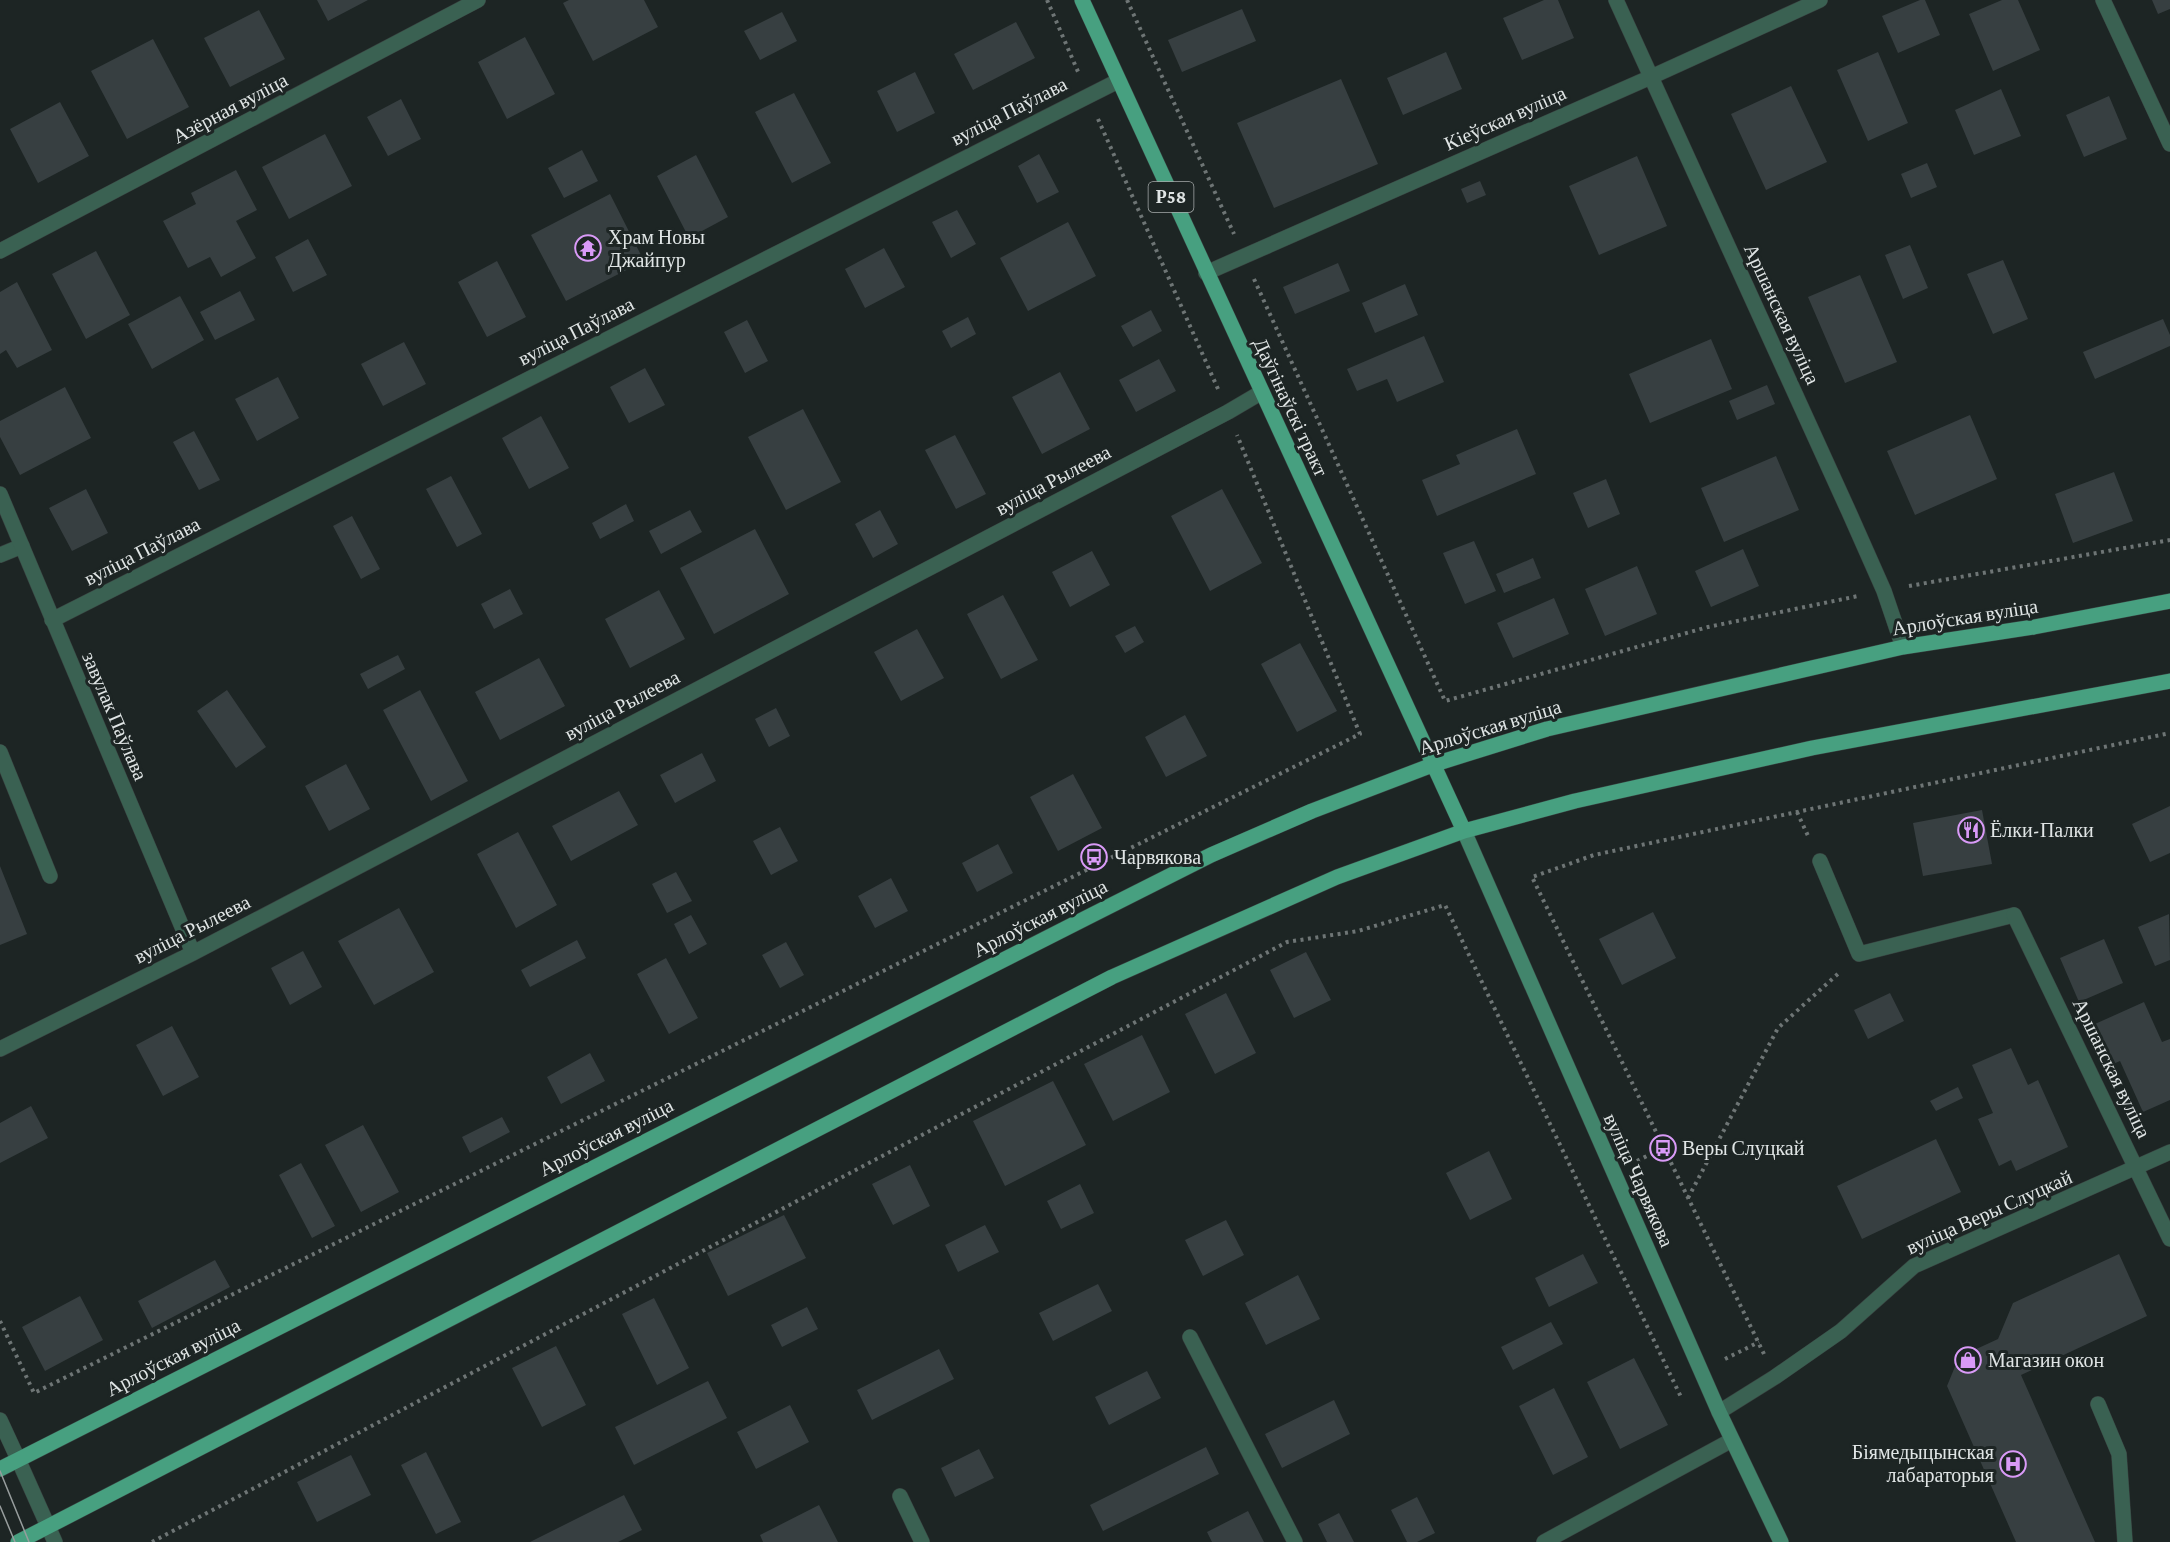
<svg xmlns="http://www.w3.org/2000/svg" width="2170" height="1542" font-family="'Crimson Pro',serif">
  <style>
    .building { fill: #373f41 }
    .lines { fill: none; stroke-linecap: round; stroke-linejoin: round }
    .service-casing { stroke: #38403f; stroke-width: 16 }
    .minor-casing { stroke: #38403f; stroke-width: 16 }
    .tertiary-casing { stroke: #38403f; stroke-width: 16 }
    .secondary-casing { stroke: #38403f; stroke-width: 16 }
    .primary-casing { stroke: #38403f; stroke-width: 16 }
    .path { stroke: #6e7575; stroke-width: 4; stroke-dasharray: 3 4.5; stroke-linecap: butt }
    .service { stroke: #3a6152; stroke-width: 15 }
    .minor { stroke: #3a6152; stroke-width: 15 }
    .tertiary { stroke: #3a6152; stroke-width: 15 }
    .secondary { stroke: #42856c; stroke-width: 15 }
    .primary { stroke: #47a080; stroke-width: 15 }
    .tram { stroke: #979d9d; stroke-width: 1.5 }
    .labels { text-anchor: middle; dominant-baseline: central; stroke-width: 6; stroke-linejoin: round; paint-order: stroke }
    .shield { fill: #1d2524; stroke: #a6abab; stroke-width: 1.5 }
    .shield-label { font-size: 18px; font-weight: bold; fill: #e0e5e5 }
    .street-label { font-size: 20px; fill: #e0e5e5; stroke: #1d2524 }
    .poi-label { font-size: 20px; fill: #e0e5e5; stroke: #1d2524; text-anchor: start }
  </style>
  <rect width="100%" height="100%" fill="#1d2524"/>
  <path class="building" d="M317,0H368L328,21Z
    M569,0H644L658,27L593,61L563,3Z
    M1544,0H1558L1574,38L1522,60L1503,18Z
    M1920,0H1925L1940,35L1898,53L1882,16Z
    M2002,0H2018L2040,50L1993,71L1969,14Z
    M2152,0H2170V9L2158,14Z
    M1242,9L1256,41L1182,72L1168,40Z
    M259,10L285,59L230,87L204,38Z
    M782,12L797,41L760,60L744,31Z
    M1016,22L1035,58L973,90L954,54Z
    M525,37L555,94L507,119L478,62Z
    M153,39L189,107L127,139L91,71Z
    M1446,52L1462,89L1403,115L1387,78Z
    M1878,52L1908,123L1868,141L1837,70Z
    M915,72L935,113L897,132L877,91Z
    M1341,79L1378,164L1274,208L1237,123Z
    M1791,86L1827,162L1766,190L1731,114Z
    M2001,89L2021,136L1974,155L1955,110Z
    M794,93L831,163L792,183L755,112Z
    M2109,96L2127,139L2084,157L2066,115Z
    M401,99L421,139L388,156L367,117Z
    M60,102L89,156L38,183L10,129Z
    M325,134L352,186L289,219L262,167Z
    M582,150L598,181L564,198L548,168Z
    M1039,154L1059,192L1037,203L1018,166Z
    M696,155L728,217L689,238L657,176Z
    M1637,156L1667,226L1599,255L1569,186Z
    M1927,163L1937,187L1911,198L1901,174Z
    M236,170L257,210L236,221L256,258L221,277L210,257L188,268L163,221L196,204L191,193Z
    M1480,181L1486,195L1467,203L1461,189Z
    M610,194L644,261L566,301L531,235Z
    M957,210L976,244L951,258L932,222Z
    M1068,222L1096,276L1028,311L1000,258Z
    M308,239L327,275L293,292L275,257Z
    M1910,245L1928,288L1903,299L1885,255Z
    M884,248L905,287L865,308L845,269Z
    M96,251L130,315L86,339L52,274Z
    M2003,260L2028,319L1993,334L1967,274Z
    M497,261L526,317L487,337L458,282Z
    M1338,263L1350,291L1295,314L1283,287Z
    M1860,275L1897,362L1845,383L1808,297Z
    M17,282L52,350L17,368L6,350L0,354V292Z
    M1405,284L1418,315L1375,333L1362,303Z
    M240,291L255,320L215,340L200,312Z
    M180,296L204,340L152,369L128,324Z
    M1151,310L1162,331L1133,347L1121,326Z
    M968,317L976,334L951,348L942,331Z
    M2163,319L2170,335V346L2095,379L2083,352Z
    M747,320L768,361L745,373L724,332Z
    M1424,336L1444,382L1397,402L1387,379L1357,391L1347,369Z
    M1711,339L1732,389L1650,423L1629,374Z
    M404,342L426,384L383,406L361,364Z
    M1159,359L1176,391L1136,412L1119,380Z
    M645,368L665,405L629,423L610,387Z
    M1060,372L1090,429L1042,454L1012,397Z
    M278,377L299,418L257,441L235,399Z
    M1767,385L1775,404L1737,420L1729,401Z
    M65,387L91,438L20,475L0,437V421Z
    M803,409L841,482L786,510L748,437Z
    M1970,415L1997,479L1915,515L1887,451Z
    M541,416L569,468L529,489L502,438Z
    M1517,429L1536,474L1437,516L1422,480L1460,464L1456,455Z
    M194,431L220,480L199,490L173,442Z
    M955,435L986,494L956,509L925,450Z
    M1776,456L1799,510L1724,542L1701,488Z
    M2114,472L2133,521L2073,543L2055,494Z
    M451,476L482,534L457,547L426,489Z
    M1606,479L1620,514L1588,528L1573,493Z
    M86,489L108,533L72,551L49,508Z
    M1222,489L1262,563L1210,591L1171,516Z
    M626,504L634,521L600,539L592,523Z
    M690,510L702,532L661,554L649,531Z
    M880,510L898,544L873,558L855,524Z
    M352,516L380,569L361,579L333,526Z
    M755,529L789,594L714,634L680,568Z
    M1474,541L1496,591L1465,604L1443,553Z
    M1743,549L1759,586L1711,607L1695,571Z
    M1092,551L1110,585L1070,607L1052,572Z
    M1533,558L1541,578L1504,593L1496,574Z
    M1637,566L1657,614L1605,636L1585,589Z
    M510,589L523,614L494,629L481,604Z
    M659,590L685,639L630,668L605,619Z
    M1003,595L1038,660L1001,679L967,614Z
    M1554,598L1569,634L1513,658L1497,623Z
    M1135,626L1144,642L1125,653L1115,636Z
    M917,629L944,678L901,701L874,652Z
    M1300,643L1337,711L1297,732L1261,664Z
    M398,655L405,669L368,689L360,674Z
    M539,658L565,706L500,740L475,692Z
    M227,690L266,747L236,768L197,711Z
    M420,690L468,781L431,801L383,710Z
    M776,708L790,736L769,747L755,719Z
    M1185,715L1207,756L1166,777L1145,737Z
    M702,753L716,781L675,803L660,775Z
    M346,764L370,809L329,831L305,786Z
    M1073,774L1102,828L1058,851L1030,797Z
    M619,791L638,825L571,861L552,826Z
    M2170,806V853L2150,862L2132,824Z
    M1982,810L1992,864L1923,876L1913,823Z
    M780,827L798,861L771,875L753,841Z
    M518,832L557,905L516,928L477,854Z
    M998,844L1013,873L977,892L962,863Z
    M0,866L27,934L0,945Z
    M676,872L692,901L667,913L652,884Z
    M891,878L908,911L875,928L858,896Z
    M399,908L434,972L374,1005L338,941Z
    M1653,912L1676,958L1622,985L1599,939Z
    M2169,914L2170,960L2155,966L2138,927Z
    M691,915L707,944L689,954L674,924Z
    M2104,939L2123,983L2079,1002L2060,958Z
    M577,940L586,958L530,987L521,970Z
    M786,942L804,975L780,988L762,955Z
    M303,951L322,987L290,1005L271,968Z
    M1306,952L1331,1000L1294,1018L1270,970Z
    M666,958L698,1018L669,1034L637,974Z
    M1226,993L1256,1053L1215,1074L1185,1014Z
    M1890,993L1904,1021L1868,1039L1854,1010Z
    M2144,1002L2162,1042L2170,1039V1100L2143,1112L2120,1061L2113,1064L2095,1024Z
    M172,1026L199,1077L163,1096L136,1045Z
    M1142,1035L1170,1092L1113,1121L1084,1064Z
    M2011,1048L2028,1085L2038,1080L2068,1147L2016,1171L2011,1160L1999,1166L1978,1119L1993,1113L1972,1065Z
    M590,1053L605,1081L561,1104L547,1077Z
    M1053,1081L1086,1145L1005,1186L973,1121Z
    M1958,1087L1963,1098L1936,1111L1930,1101Z
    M31,1106L48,1138L0,1163V1123Z
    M502,1117L510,1132L470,1153L462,1137Z
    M363,1125L399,1192L361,1212L325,1145Z
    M1936,1139L1961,1192L1862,1239L1837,1186Z
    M1489,1151L1512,1199L1470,1220L1446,1173Z
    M301,1163L335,1226L312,1238L279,1175Z
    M910,1165L930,1206L893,1225L872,1184Z
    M1080,1184L1094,1213L1061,1229L1047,1201Z
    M784,1215L806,1258L728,1296L707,1253Z
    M1226,1220L1244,1255L1203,1276L1185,1240Z
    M985,1225L999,1252L958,1272L945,1245Z
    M1583,1254L1598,1283L1549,1307L1535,1278Z
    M2119,1254L2147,1316L2021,1375L2095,1542H2016L1947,1386L1959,1357L1998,1339L2013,1303Z
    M215,1260L230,1287L152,1328L138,1301Z
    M1298,1275L1320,1319L1266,1345L1245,1303Z
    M1098,1284L1112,1311L1053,1341L1039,1313Z
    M80,1296L103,1340L45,1371L22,1327Z
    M654,1298L689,1368L657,1385L622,1314Z
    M807,1307L818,1329L782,1347L771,1325Z
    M1551,1322L1563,1344L1513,1370L1501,1347Z
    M556,1346L586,1405L542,1427L512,1368Z
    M939,1349L954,1379L872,1420L857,1390Z
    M1634,1358L1668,1425L1620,1449L1587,1382Z
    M1147,1371L1161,1398L1109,1425L1095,1397Z
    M708,1381L727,1418L634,1465L615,1427Z
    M1554,1388L1588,1457L1553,1475L1519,1406Z
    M1334,1400L1350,1434L1282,1468L1265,1434Z
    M790,1405L809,1442L756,1469L737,1432Z
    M1206,1447L1219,1474L1103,1531L1090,1505Z
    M979,1449L994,1478L955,1497L941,1468Z
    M426,1452L461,1522L436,1534L401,1465Z
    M351,1455L371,1495L317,1522L297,1482Z
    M624,1495L642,1530L618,1542H530Z
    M1417,1497L1435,1533L1417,1542H1407L1391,1510Z
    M819,1505L838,1542H763L760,1535Z
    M1248,1511L1264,1542H1212L1207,1532Z
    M1339,1513L1354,1542H1327L1318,1524Z"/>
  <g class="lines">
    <g class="service-casing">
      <path id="service" d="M0,555L22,546
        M0,752L50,876
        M1820,861L1859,954L2014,915
        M1190,1337L1295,1542
        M2098,1404L2119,1454L2125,1542
        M900,1496L922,1542"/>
    </g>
    <g class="minor-casing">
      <path id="minor" d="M1616,0L1849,512L1884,591L1903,647
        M2103,0L2170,144
        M0,251L478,0
        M1206,273L1651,77L1820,0
        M0,494L193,953
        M52,620L1118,81
        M2014,915L2170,1239
        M0,1049L193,953L1228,412L1262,392
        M1719,1412L1775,1377L1841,1331L1914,1266L2170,1152
        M0,1420L18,1459
        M1544,1542L1732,1440"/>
    </g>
    <g class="tertiary-casing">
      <path id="tertiary" d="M18,1459L55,1542"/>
    </g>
    <g class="secondary-casing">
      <path id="secondary" d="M1464,831L1719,1412L1781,1542"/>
    </g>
    <g class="primary-casing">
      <path id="primary" d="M1082,0L1464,831
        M0,1469L1090,916L1211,855L1312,811L1435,764L1547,729L1903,647L2034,627L2170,601
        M18,1542L1112,977L1337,877L1464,831L1575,801L1812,748L2170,681"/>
    </g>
    <path class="path" d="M1047,0L1079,74
      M1127,0L1234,234
      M1098,119L1218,389
      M1254,279L1445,701L1708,627L1858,596
      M1909,586L2170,540
      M1797,812L1809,838
      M1637,1161L1663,1148
      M1688,1198L1778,1028L1841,971
      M0,1321L34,1393L1360,734L1237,435
      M1764,1354L1532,877L1594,855L2170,733
      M1725,1359L1759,1342
      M152,1542L1287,942L1358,931L1445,905L1681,1397"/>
    <use href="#service" class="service"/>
    <use href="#minor" class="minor"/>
    <use href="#tertiary" class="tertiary"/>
    <use href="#secondary" class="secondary"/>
    <use href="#primary" class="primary"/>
    <path class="tram" d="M0,1471L29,1542
      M0,1506L15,1542"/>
  </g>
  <defs>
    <g id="temple-ring" transform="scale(1.35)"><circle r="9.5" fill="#1d2524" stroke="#d99af7" stroke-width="1.5"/><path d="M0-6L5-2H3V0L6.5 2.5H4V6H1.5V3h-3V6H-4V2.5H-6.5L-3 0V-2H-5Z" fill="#d99af7"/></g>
    <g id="restaurant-ring" transform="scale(1.35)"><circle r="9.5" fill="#1d2524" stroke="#d99af7" stroke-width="1.5"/><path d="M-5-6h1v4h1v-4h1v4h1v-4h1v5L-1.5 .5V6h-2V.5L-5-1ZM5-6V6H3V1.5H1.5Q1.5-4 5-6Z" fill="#d99af7"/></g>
    <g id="bus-ring" transform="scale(1.35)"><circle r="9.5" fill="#1d2524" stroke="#d99af7" stroke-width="1.5"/><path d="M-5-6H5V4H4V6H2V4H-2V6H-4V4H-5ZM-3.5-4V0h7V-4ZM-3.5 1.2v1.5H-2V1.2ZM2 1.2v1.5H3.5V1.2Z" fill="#d99af7"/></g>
    <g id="shop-ring" transform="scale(1.35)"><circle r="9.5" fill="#1d2524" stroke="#d99af7" stroke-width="1.5"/><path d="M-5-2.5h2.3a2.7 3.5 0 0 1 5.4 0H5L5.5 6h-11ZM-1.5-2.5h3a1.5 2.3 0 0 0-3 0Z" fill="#d99af7"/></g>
    <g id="hospital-ring" transform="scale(1.35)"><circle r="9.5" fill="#1d2524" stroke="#d99af7" stroke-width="1.5"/><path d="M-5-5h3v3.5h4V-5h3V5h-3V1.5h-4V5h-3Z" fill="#d99af7"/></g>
  </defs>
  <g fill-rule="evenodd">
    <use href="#temple-ring" x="588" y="248"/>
    <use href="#restaurant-ring" x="1971" y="830"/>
    <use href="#bus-ring" x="1094" y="857"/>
    <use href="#bus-ring" x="1663" y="1148"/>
    <use href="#shop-ring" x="1968" y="1360"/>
    <use href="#hospital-ring" x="2013" y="1464"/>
  </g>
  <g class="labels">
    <rect class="shield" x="1148.5" y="182" width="45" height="30" rx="4.5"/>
    <g class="shield-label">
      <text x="1171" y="197">Р58</text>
    </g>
    <g class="street-label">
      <text transform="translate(230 108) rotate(-28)">Азёрная вуліца</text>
      <text transform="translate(1009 111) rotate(-27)">вуліца Паўлава</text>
      <text transform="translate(1505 118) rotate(-24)">Кіеўская вуліца</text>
      <text transform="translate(1782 314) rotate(65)">Аршанская вуліца</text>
      <text transform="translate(576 331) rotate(-27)">вуліца Паўлава</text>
      <text transform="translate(1291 407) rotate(65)">Даўгінаўскі тракт</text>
      <text transform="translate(1053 480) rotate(-28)">вуліца Рылеева</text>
      <text transform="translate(142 551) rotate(-27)">вуліца Паўлава</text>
      <text transform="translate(1965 617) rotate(-9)">Арлоўская вуліца</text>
      <text transform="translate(622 705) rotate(-28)">вуліца Рылеева</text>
      <text transform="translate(115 716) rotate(67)">завулак Паўлава</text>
      <text transform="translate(1490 727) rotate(-17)">Арлоўская вуліца</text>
      <text transform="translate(1040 918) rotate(-27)">Арлоўская вуліца</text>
      <text transform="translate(192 929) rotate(-27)">вуліца Рылеева</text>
      <text transform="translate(2112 1068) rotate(64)">Аршанская вуліца</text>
      <text transform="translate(606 1137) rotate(-27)">Арлоўская вуліца</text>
      <text transform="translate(1639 1180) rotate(66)">вуліца Чарвякова</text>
      <text transform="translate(1989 1212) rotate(-24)">вуліца Веры Слуцкай</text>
      <text transform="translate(173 1357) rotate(-27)">Арлоўская вуліца</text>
    </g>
    <g class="poi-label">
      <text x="608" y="237">Храм Новы<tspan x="608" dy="23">Джайпур</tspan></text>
      <text x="1990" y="830">Ёлки-Палки</text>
      <text x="1114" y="857">Чарвякова</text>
      <text x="1682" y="1148">Веры Слуцкай</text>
      <text x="1988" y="1360">Магазин окон</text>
      <text x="1994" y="1452" text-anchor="end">Біямедыцынская<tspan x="1994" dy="23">лабараторыя</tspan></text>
    </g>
  </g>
</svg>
